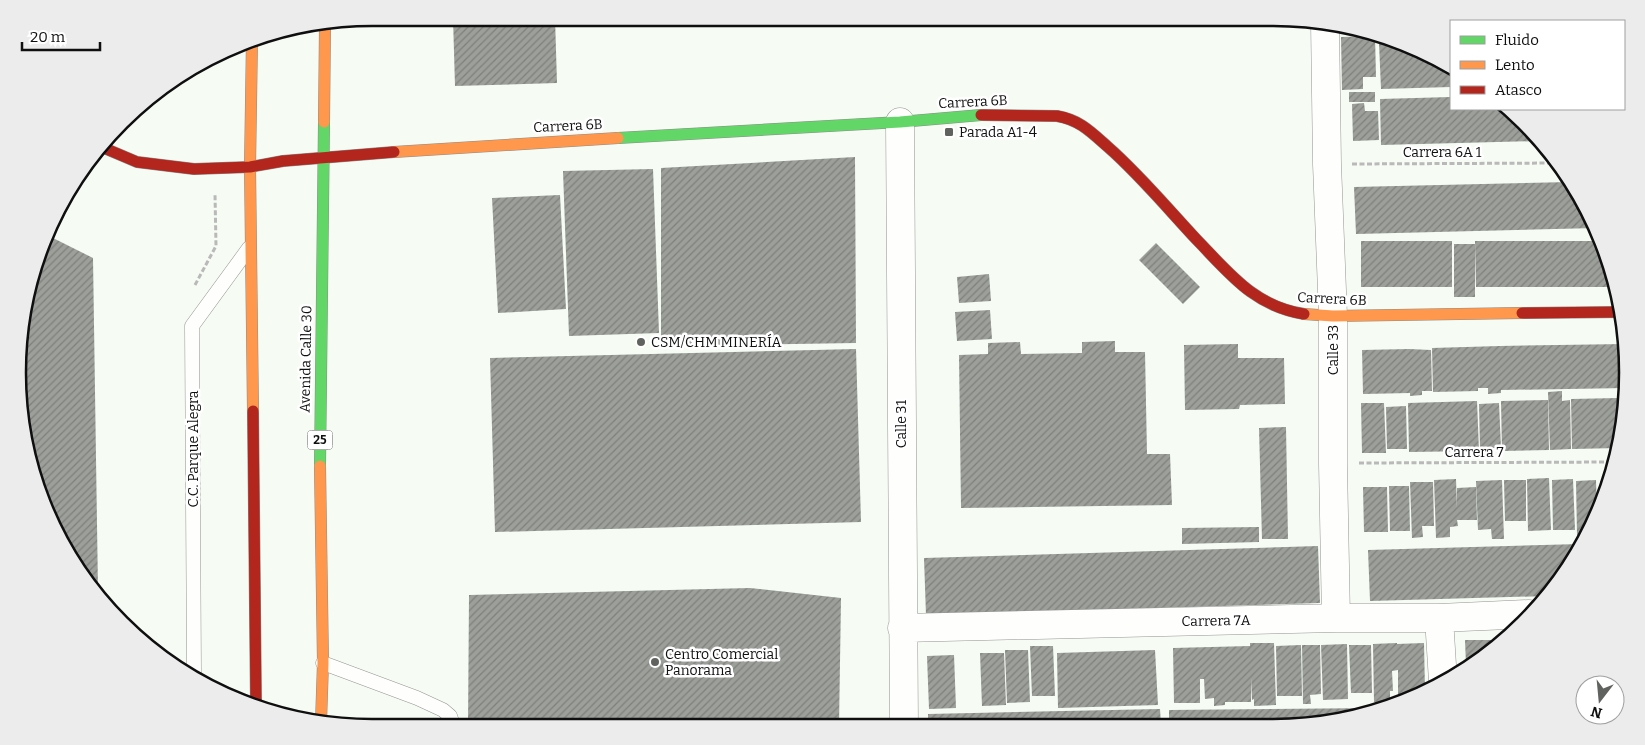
<svg xmlns="http://www.w3.org/2000/svg" width="1645" height="745" font-family="Bitter,serif">
  <style>
    .building { fill: url(#building-hatch) }
    .lines { fill: none; stroke-linecap: round; stroke-linejoin: round }
    .lane-casing { stroke: #939592; stroke-width: 15 }
    .street-casing { stroke: #939592; stroke-width: 29 }
    .fast-casing { stroke: #8a8c89; stroke-width: 12 }
    .slow-casing { stroke: #8a8c89; stroke-width: 12 }
    .jam-casing { stroke: #8a8c89; stroke-width: 12 }
    .path { stroke: #b8b9b8; stroke-width: 3; stroke-dasharray: 5 2.5; stroke-linecap: butt }
    .lane { stroke: #fefefd; stroke-width: 14 }
    .street { stroke: #fefefd; stroke-width: 28 }
    .fast { stroke: #63d668; stroke-width: 11 }
    .slow { stroke: #ff974d; stroke-width: 11 }
    .jam { stroke: #b3261e; stroke-width: 11 }
    .poi-dot { fill: #60625f; stroke: #fff; stroke-width: 2 }
    .labels { text-anchor: middle; dominant-baseline: central; stroke-width: 5; stroke-linejoin: round; paint-order: stroke }
    .shield { fill: #fff; stroke: #575757; stroke-width: 1 }
    .shield-label { font-size: 12px; font-weight: bold; fill: #0f0f0f }
    .street-label { font-size: 14px; fill: #0f0f0f; stroke: #fff }
    .poi-label { font-size: 14px; fill: #0f0f0f; stroke: #fff; text-anchor: start }
    .rim { fill: none; stroke: #0f0f0f; stroke-width: 2.5 }
  </style>
  <defs>
    <pattern id="building-hatch" width="6" height="6" patternUnits="userSpaceOnUse" patternTransform="scale(1.25)"><rect width="6" height="6" fill="#9c9f9a"/><path d="M-1 1l2-2M0 6l6-6M5 7l2-2" fill="none" stroke="#7e807c"/></pattern>
  </defs>
  <rect width="100%" height="100%" fill="#f6fbf4"/>
  <path class="building" d="M453,18H555L557,83L455,86Z
    M1375,36L1376,77H1363V89L1342,90L1341,37Z
    M1401,42L1408,44L1451,67V87L1381,89L1379,43Z
    M1349,92H1375V102H1349Z
    M1451,97V109H1508L1523,121L1540,141L1381,145L1380,99Z
    M1364,103L1365,111H1378L1379,140L1353,141L1352,104Z
    M855,157L856,343L661,346V168Z
    M653,169L659,333L569,336L563,171Z
    M1571,182L1596,228L1356,234L1354,187Z
    M560,195L566,309L498,313L492,198Z
    M49,236L93,258L98,590L65,550L36,486L21,419L24,304Z
    M1361,241H1452V287H1361Z
    M1475,241H1602L1616,287H1476Z
    M1156,243L1200,287L1183,304L1139,260Z
    M1454,244H1475V297H1454Z
    M989,274L991,301L959,303L957,277Z
    M990,310L992,339L957,341L955,312Z
    M1115,341V352H1145L1147,454H1170L1172,505L961,508L959,355L988,354V343L1020,342L1021,354L1082,353V342Z
    M1238,344V358H1284L1285,404L1240,405L1239,409L1185,410L1184,345Z
    M1625,344L1627,372L1626,388L1501,390V393L1488,394V388H1478V391L1433,392L1432,348L1500,346V355V346Z
    M856,349L861,522L495,532L490,358Z
    M1409,349L1431,350L1432,391H1422V395L1410,396V393L1363,394L1362,350Z
    M1562,391V401L1570,400L1571,449L1550,450L1548,392Z
    M1620,395H1625L1622,425H1621Z
    M1618,398L1619,448L1572,449L1571,399Z
    M1548,400L1549,450L1502,451L1501,401Z
    M1477,401L1479,451L1409,452L1408,403Z
    M1361,403H1384L1386,453H1362Z
    M1499,403L1501,448H1480L1479,404Z
    M1406,406L1407,449H1387L1386,407Z
    M1286,427L1288,539H1262L1259,428Z
    M1549,478L1551,530L1528,531L1527,479Z
    M1456,479L1457,508V488L1476,487L1477,520H1457L1458,526L1450,527V537L1436,538L1434,480Z
    M1573,479L1575,530H1553L1552,480Z
    M1502,480L1504,539H1492L1491,529L1478,530L1476,481Z
    M1504,480H1526V521H1505Z
    M1596,480L1597,514L1586,534L1577,535L1576,481Z
    M1600,481H1609L1601,507Z
    M1410,482H1433L1434,526H1422L1423,537L1412,538Z
    M1389,486H1409L1410,531H1390Z
    M1363,487H1387L1388,532H1364Z
    M1259,527V542L1182,544V528Z
    M1580,544L1554,588L1546,596L1370,601L1368,550Z
    M1318,546L1320,603L926,615L924,558Z
    M750,588L841,598L839,726L468,727L469,595Z
    M1465,640H1503L1489,654L1470,665H1466Z
    M1250,643H1274L1276,705L1254,706V699L1252,700L1251,678V702H1225V705L1214,706V698L1205,699L1204,679H1200V703H1174L1173,648L1250,646Z
    M1397,643L1398,657L1397,644L1424,643L1425,691L1412,698L1398,699V670L1392,671L1393,691H1390V701L1374,702L1373,644Z
    M1347,644L1348,699L1323,700L1321,645Z
    M1301,645L1302,696H1277L1276,646Z
    M1302,645H1320L1321,694L1310,695L1311,704H1303Z
    M1349,645H1371L1372,693H1351Z
    M1030,646H1053L1055,696H1032Z
    M1005,650H1028L1030,702L1007,703Z
    M1155,650L1158,705L1058,708L1057,653Z
    M980,653H1004L1006,705L982,706Z
    M954,655L956,708L929,709L927,656Z
    M1378,708L1319,724L1169,725V710Z
    M1160,709L1161,725L928,726V714Z"/>
  <g class="lines">
    <g class="lane-casing">
      <path id="lane" d="M323,663L417,698L443,710L450,716L454,727
        M194,674L192,326L249,248"/>
    </g>
    <g class="street-casing">
      <path id="street" d="M1325,23L1327,164L1333,316V464L1336,618
        M900,122L904,726
        M1439,618L1443,681
        M902,628L1336,618H1439L1529,614"/>
    </g>
    <g class="fast-casing">
      <path id="fast" d="M618,138L900,122L981,115
        M320,466L324,122"/>
    </g>
    <g class="slow-casing">
      <path id="slow" d="M252,39L250,167L253,411
        M324,122L325,25
        M394,152L618,138
        M1304,314L1333,316L1522,313
        M320,466L323,663L321,722"/>
    </g>
    <g class="jam-casing">
      <path id="jam" d="M981,115L1057,116C1080,120 1091,132 1108,147C1140,175 1168,209 1197,240C1230,274 1254,306 1304,314
        M104,148L137,162L194,169L250,167L283,161L394,152
        M1522,313L1622,312
        M253,411L256,706"/>
    </g>
    <path class="path" d="M1352,164L1558,163
      M195,285L216,246L215,194
      M1359,463L1615,462"/>
    <use href="#lane" class="lane"/>
    <use href="#street" class="street"/>
    <use href="#fast" class="fast"/>
    <use href="#slow" class="slow"/>
    <use href="#jam" class="jam"/>
  </g>
  <g class="poi-dot">
    <rect x="944" y="127" width="10" height="10" rx="2.5"/>
    <circle cx="641" cy="342" r="5"/>
    <circle cx="655" cy="662" r="5"/>
  </g>
  <g class="labels">
    <rect class="shield" x="307.5" y="430.5" width="25" height="19" rx="4"/>
    <g class="shield-label">
      <text x="320" y="440">25</text>
    </g>
    <g class="street-label">
      <text transform="translate(973 102) rotate(-3)">Carrera 6B</text>
      <text transform="translate(568 126) rotate(-3)">Carrera 6B</text>
      <text x="1442" y="152">Carrera 6A 1</text>
      <text transform="translate(1332 299) rotate(3)">Carrera 6B</text>
      <text transform="translate(1333 350) rotate(-90)">Calle 33</text>
      <text transform="translate(306 359) rotate(-89)">Avenida Calle 30</text>
      <text transform="translate(901 424) rotate(-90)">Calle 31</text>
      <text transform="translate(193 449) rotate(-90)">C.C. Parque Alegra</text>
      <text x="1474" y="452">Carrera 7</text>
      <text transform="translate(1216 621) rotate(-1)">Carrera 7A</text>
    </g>
    <g class="poi-label">
      <text x="959" y="132">Parada A1-4</text>
      <text x="651" y="342">CSM/CHM MINERÍA</text>
      <text x="665" y="654">Centro Comercial<tspan x="665" dy="16">Panorama</tspan></text>
    </g>
  </g>
  <path d="M0 0H1645V745H0ZM372 26H1273A346 346 0 0 1 1619 372V373A346 346 0 0 1 1273 719H372A346 346 0 0 1 26 373V372A346 346 0 0 1 372 26Z" fill="#ececec" fill-rule="evenodd"/>
  <path class="rim" d="M372 26H1273A346 346 0 0 1 1619 372V373A346 346 0 0 1 1273 719H372A346 346 0 0 1 26 373V372A346 346 0 0 1 372 26Z"/>
  <rect x="1450" y="20" width="175" height="90" fill="#ffffff" stroke="#9f9f9f"/>
  <rect x="1460" y="36" width="25" height="8" fill="#63d668" stroke="#9f9f9f"/>
  <text x="1495" y="45" font-size="15" fill="#0f0f0f">Fluido</text>
  <rect x="1460" y="61" width="25" height="8" fill="#ff974d" stroke="#9f9f9f"/>
  <text x="1495" y="70" font-size="15" fill="#0f0f0f">Lento</text>
  <rect x="1460" y="86" width="25" height="8" fill="#b3261e" stroke="#9f9f9f"/>
  <text x="1495" y="95" font-size="15" fill="#0f0f0f">Atasco</text>
  <g transform="translate(1600 700) rotate(196)"><circle r="24" fill="#ffffff" stroke="#9f9f9f"/>
  <path d="M0-4L9 19L0 12L-9 19Z" fill="#60625f"/>
  <text y="-8" font-size="14" font-weight="bold" text-anchor="middle" fill="#0f0f0f">N</text>
  </g>
  <path d="M22 42v8h78v-8" fill="none" stroke="#0f0f0f" stroke-width="2.5"/>
  <text x="30" y="42" font-size="15" fill="#0f0f0f" stroke="#ffffff" stroke-width="4" paint-order="stroke">20 m</text>
</svg>
